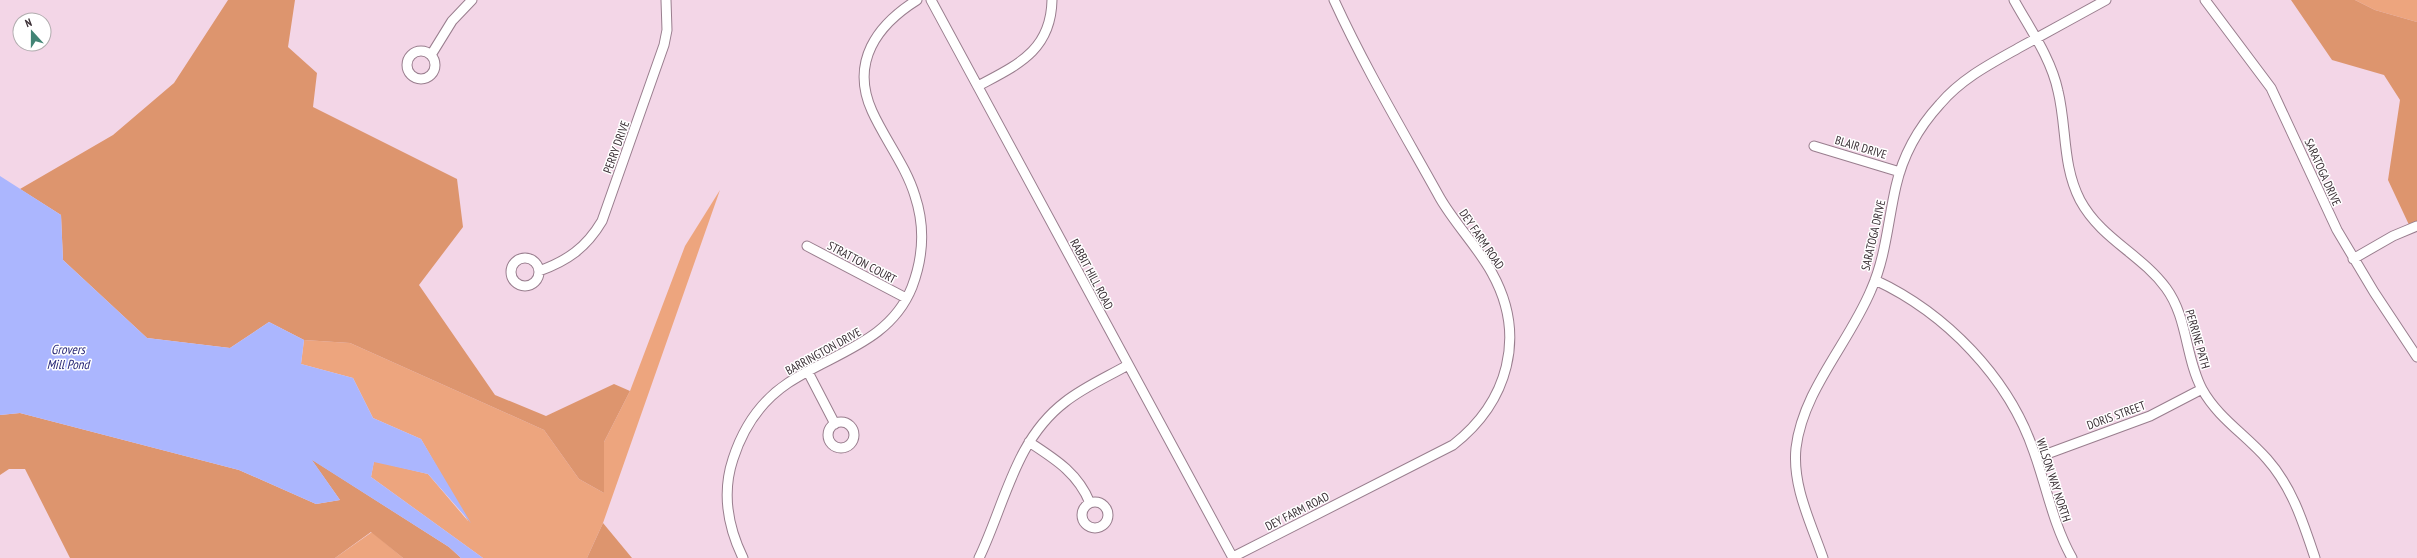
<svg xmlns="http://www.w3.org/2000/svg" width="2417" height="558" font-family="'PT Sans Narrow',sans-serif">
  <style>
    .green { fill: #eda57e }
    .forest { fill: #dd956e }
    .water { fill: #abb6fe }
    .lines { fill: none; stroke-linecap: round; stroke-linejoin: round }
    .minor-casing { stroke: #997e8e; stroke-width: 11 }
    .minor { stroke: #fff; stroke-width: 9 }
    .labels { text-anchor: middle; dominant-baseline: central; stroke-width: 3; stroke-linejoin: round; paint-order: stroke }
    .street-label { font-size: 12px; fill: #3a2f35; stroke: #fff }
    .water-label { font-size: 13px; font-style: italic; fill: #282877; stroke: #fff }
  </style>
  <rect width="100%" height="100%" fill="#f3d6e7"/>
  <path class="green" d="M2355,0H2417V22L2375,10Z
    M720,190L603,523L587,558H483L371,477L374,461L428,474L468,521L421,439L373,418L353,378L301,364L304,340L350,343L544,430L579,479L604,493V442L630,391L685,246Z
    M372,532L403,558H335Z"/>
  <path class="forest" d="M228,0H295L288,47L317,73L313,107L457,179L463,227L419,285L495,395L546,416L614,384L630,391L604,442V493L579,479L544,430L350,343L304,340L269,322L230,348L147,338L63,260L61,215L20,189L113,135L174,83Z
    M2291,0H2355L2375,10L2417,22V227H2410L2388,180L2400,100L2384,75L2332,60Z
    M20,413L239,470L316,504L340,500L311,459L449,547L461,558H403L371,532L335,558H70L25,469H9L0,475V415Z
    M603,523L632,558H587Z"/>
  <path class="water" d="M0,176L61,215L63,260L147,338L230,348L269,322L304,340L301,364L353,378L373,418L421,439L471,523L428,474L374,462L371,477L483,558H461L449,547L312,460L340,500L316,504L239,470L20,413L0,415Z"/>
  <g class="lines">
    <g class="minor-casing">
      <path id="minor" d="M931,0L1233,558
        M2014,0C2030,29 2051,58 2058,91C2067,128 2062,165 2080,200C2101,239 2141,254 2166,288C2188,318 2185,357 2202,389C2218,418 2245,434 2267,459C2292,487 2303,522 2315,558
        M2205,0L2271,88L2337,230L2374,292L2417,357
        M407 65a14 14 0 1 1 28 0a14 14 0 1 1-28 0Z
        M431,55L452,21L472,0
        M978,86C1017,65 1051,51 1052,0
        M1814,146L1900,172
        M807,246L906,298
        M511 272a14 14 0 1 1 28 0a14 14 0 1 1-28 0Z
        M2353,259L2393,236L2417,226
        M539,271C567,261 586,248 602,221L664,45L667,30L666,0
        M1875,280C1946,313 2009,378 2034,452C2047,488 2053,524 2072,558
        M808,372L835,424
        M828 435a13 13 0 1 1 26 0a13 13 0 1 1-26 0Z
        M1029,442C1055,459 1078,473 1090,503
        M2036,458L2150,416L2202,389
        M1082 515a13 13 0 1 1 26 0a13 13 0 1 1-26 0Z
        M1233,557L1453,445C1508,402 1527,336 1492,273C1477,246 1455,224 1440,198C1404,133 1365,68 1334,0
        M743,558C728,527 722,492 733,459C743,428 761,401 788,383C833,353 890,342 912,287C923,258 925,226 915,196C906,166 885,140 872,111C850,62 877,25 917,0
        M979,558C1005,504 1015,440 1065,402C1084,387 1107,377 1128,365
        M1823,558C1811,523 1792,486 1796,448C1803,390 1849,343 1871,290C1886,257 1888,220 1896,186C1903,155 1919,127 1940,104C1963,77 1994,62 2024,45C2051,30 2079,15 2106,0"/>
    </g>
    <use href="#minor" class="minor"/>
  </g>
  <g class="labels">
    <g class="street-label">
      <text transform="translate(616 147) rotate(-70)">PERRY DRIVE</text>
      <text transform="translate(1861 147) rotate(17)">BLAIR DRIVE</text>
      <text transform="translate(2323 172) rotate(66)">SARATOGA DRIVE</text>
      <text transform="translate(1873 235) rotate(-77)">SARATOGA DRIVE</text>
      <text transform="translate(1482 239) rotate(56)">DEY FARM ROAD</text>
      <text transform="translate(862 262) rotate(28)">STRATTON COURT</text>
      <text transform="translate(1092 274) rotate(62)">RABBIT HILL ROAD</text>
      <text transform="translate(2198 339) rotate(74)">PERRINE PATH</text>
      <text transform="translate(823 351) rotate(-29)">BARRINGTON DRIVE</text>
      <text transform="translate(2116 415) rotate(-20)">DORIS STREET</text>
      <text transform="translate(2054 480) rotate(72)">WILSON WAY NORTH</text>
      <text transform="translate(1297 511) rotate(-27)">DEY FARM ROAD</text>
    </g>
    <g class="water-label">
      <text x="68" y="349">Grovers<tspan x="68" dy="15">Mill Pond</tspan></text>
    </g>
  </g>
  <g transform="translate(32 32) rotate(339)"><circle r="19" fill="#ffffff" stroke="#b0acae"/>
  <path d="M0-3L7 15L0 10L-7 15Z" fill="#428475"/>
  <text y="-6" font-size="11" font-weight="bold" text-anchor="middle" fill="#3a2f35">N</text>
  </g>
</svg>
